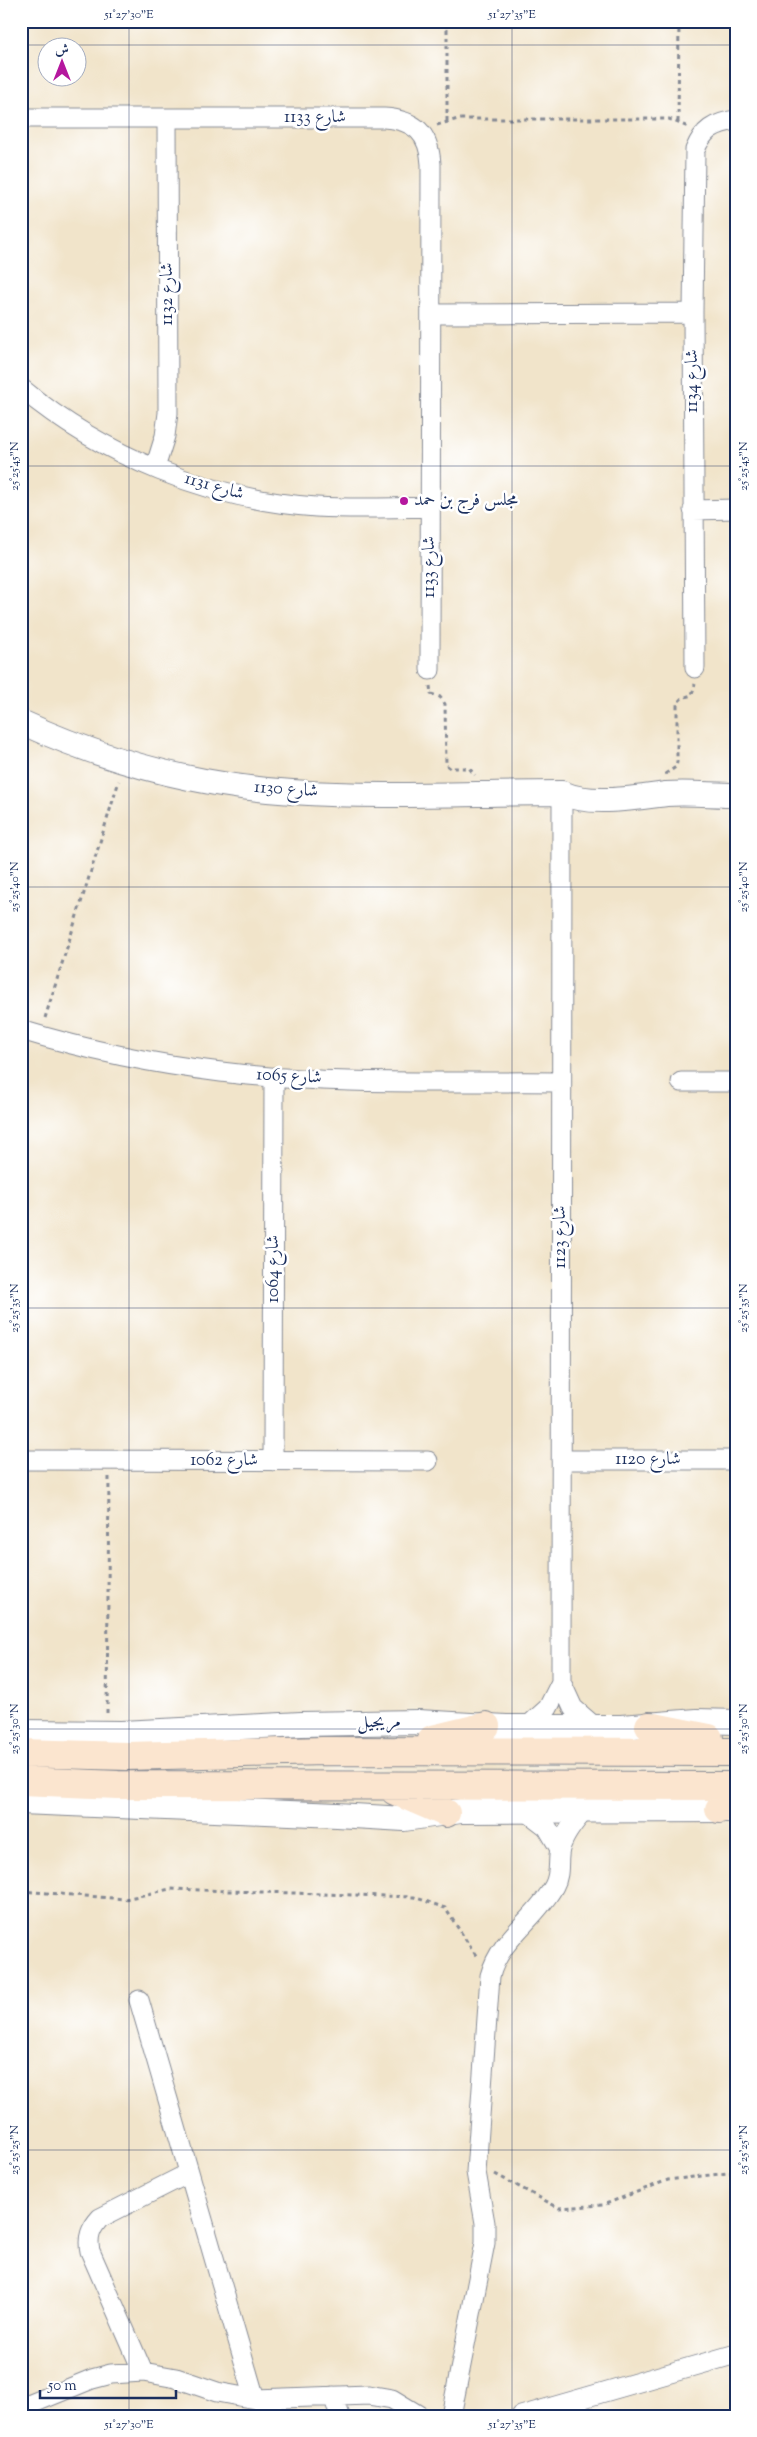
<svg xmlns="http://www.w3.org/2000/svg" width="757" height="2437" font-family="'Sorts Mill Goudy',Amiri,serif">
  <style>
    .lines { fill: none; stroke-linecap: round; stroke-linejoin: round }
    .minor-casing { stroke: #868a94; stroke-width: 21 }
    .tertiary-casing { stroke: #868a94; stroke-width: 26 }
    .secondary-casing { stroke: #868a94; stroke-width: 30 }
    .path { stroke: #868a94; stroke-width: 3; stroke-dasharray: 4 4; stroke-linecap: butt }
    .minor { stroke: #fff; stroke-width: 19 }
    .tertiary { stroke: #fff; stroke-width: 24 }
    .secondary { stroke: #fbe5cf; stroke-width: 28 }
    .ticks { fill: none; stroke: #1b2f5e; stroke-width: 1; stroke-opacity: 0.45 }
    .poi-dot { fill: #b5179e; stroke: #fff; stroke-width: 2 }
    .labels { text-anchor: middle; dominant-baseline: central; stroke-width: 5; stroke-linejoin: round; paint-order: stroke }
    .street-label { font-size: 18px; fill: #1b2f5e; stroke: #fff }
    .poi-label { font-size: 18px; fill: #1b2f5e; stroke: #fff; text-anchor: start }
    .neatline { fill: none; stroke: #1b2f5e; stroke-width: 2 }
    .ticks-label { font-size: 12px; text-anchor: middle; fill: #1b2f5e }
  </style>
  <rect width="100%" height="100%" fill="#fff"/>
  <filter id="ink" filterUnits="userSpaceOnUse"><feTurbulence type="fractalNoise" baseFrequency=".02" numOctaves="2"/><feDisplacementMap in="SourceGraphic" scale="10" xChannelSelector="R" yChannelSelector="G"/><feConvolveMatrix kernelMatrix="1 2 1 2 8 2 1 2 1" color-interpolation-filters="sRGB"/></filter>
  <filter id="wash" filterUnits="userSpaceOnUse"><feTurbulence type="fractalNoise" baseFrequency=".0096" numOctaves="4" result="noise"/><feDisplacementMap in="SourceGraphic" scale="20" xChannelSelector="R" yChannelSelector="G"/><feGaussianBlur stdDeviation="1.12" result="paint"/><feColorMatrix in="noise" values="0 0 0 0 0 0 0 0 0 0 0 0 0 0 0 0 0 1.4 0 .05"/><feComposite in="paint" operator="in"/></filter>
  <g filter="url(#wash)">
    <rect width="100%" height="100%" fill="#f1e4ca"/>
  </g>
  <g filter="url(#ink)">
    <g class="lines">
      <g class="minor-casing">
        <path id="minor" d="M21,118H384C415,120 429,133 431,164L430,670
          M431,314L693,313
          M21,388C102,456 211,500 316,507C354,509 392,508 430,507
          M155,468L165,436L168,413L167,118
          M693,510L736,509
          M695,668L693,313L695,150C703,130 714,123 736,120
          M562,793L561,1682L573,1708L595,1727
          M21,1030C87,1050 153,1064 221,1072C333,1086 448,1081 561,1082
          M681,1082H736
          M21,1460L428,1461
          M561,1460H736
          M273,1461L274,1077
          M528,1726L548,1708L561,1682
          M526,1811L547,1827L560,1849
          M139,2000L255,2399
          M143,2372L90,2251C87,2237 91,2228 100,2218L189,2173
          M333,2396L340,2416
          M21,2408L92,2379L111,2374L143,2372L176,2378L217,2392L255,2399L369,2395L392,2399L420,2416
          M451,2416L485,2243V2223L476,2172L490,1976C500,1938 536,1919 554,1886C561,1873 557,1862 560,1849C564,1834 575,1821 585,1810
          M521,2416L736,2354"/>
      </g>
      <g class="tertiary-casing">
        <path id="tertiary" d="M21,722C106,761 198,786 292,792C381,798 472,793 562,793C590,806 636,798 666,794C688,792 713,795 736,795
          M21,1732L121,1733L301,1724L418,1722L506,1727H621L697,1721L736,1722
          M21,1802L337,1815L404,1819L461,1811L736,1810"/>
      </g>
      <g class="secondary-casing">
        <path id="secondary" d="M649,1726L709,1738
          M432,1739L486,1726
          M21,1753L127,1756L323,1751L736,1752
          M21,1781L118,1785L736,1786
          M395,1791L446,1813
          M719,1809L736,1805"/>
      </g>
      <path class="path" d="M447,21V121
        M678,122L679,21
        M437,125L458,119H669L688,127
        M430,686L431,694L440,697L445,704L446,765L450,768H469L475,775
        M665,774L676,767L677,762V703L682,698L692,695L695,684
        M45,1018L119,781
        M107,1713L109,1477
        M21,1891L125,1899L170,1889L414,1897L445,1908L477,1957
        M495,2174L559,2208L603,2205L668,2180L736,2172"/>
      <use href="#minor" class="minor"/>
      <use href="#tertiary" class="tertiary"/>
      <use href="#secondary" class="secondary"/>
    </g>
  </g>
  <path class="ticks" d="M129,21V2416M512,21V2416M21,45H736M21,466H736M21,887H736M21,1308H736M21,1729H736M21,2150H736"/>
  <circle class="poi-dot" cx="404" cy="501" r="5"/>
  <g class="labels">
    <g class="street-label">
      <text x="315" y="118">شارع 1133</text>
      <text transform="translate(168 294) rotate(-90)">شارع 1132</text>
      <text transform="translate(693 381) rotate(-90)">شارع 1134</text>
      <text transform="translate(214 487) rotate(16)">شارع 1131</text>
      <text transform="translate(430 567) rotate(-90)">شارع 1133</text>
      <text transform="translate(286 790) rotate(4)">شارع 1130</text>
      <text transform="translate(289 1077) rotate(3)">شارع 1065</text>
      <text transform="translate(561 1237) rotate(-90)">شارع 1123</text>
      <text transform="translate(274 1269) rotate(-90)">شارع 1064</text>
      <text x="648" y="1460">شارع 1120</text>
      <text x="224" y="1461">شارع 1062</text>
      <text transform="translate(379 1723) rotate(-1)">مريجيل</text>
    </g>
    <g class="poi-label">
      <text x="414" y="501">مجلس فرج بن حمد</text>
    </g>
  </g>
  <rect width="757" height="2437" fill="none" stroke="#fff" stroke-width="55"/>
  <g transform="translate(62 62)"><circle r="24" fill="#ffffff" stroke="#a4acbf"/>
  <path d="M0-4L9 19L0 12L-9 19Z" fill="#b5179e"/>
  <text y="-8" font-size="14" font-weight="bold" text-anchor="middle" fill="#1b2f5e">ش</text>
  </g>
  <path d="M40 2390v8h136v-8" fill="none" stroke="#1b2f5e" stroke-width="2.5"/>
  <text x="48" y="2390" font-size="15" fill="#1b2f5e" stroke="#ffffff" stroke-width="4" paint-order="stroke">50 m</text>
  <rect x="28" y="28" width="702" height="2382" class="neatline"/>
  <g class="ticks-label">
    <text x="129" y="18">51°27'30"E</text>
    <text x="512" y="18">51°27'35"E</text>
    <text transform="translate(14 466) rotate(-90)" y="4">25°25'45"N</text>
    <text transform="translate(743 466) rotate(-90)" y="4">25°25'45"N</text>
    <text transform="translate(14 887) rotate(-90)" y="4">25°25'40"N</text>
    <text transform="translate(743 887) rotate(-90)" y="4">25°25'40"N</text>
    <text transform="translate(14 1308) rotate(-90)" y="4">25°25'35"N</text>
    <text transform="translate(743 1308) rotate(-90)" y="4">25°25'35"N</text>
    <text transform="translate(14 1729) rotate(-90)" y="4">25°25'30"N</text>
    <text transform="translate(743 1729) rotate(-90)" y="4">25°25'30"N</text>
    <text transform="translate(14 2150) rotate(-90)" y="4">25°25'25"N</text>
    <text transform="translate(743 2150) rotate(-90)" y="4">25°25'25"N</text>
    <text x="129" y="2428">51°27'30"E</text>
    <text x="512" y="2428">51°27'35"E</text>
  </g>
</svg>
